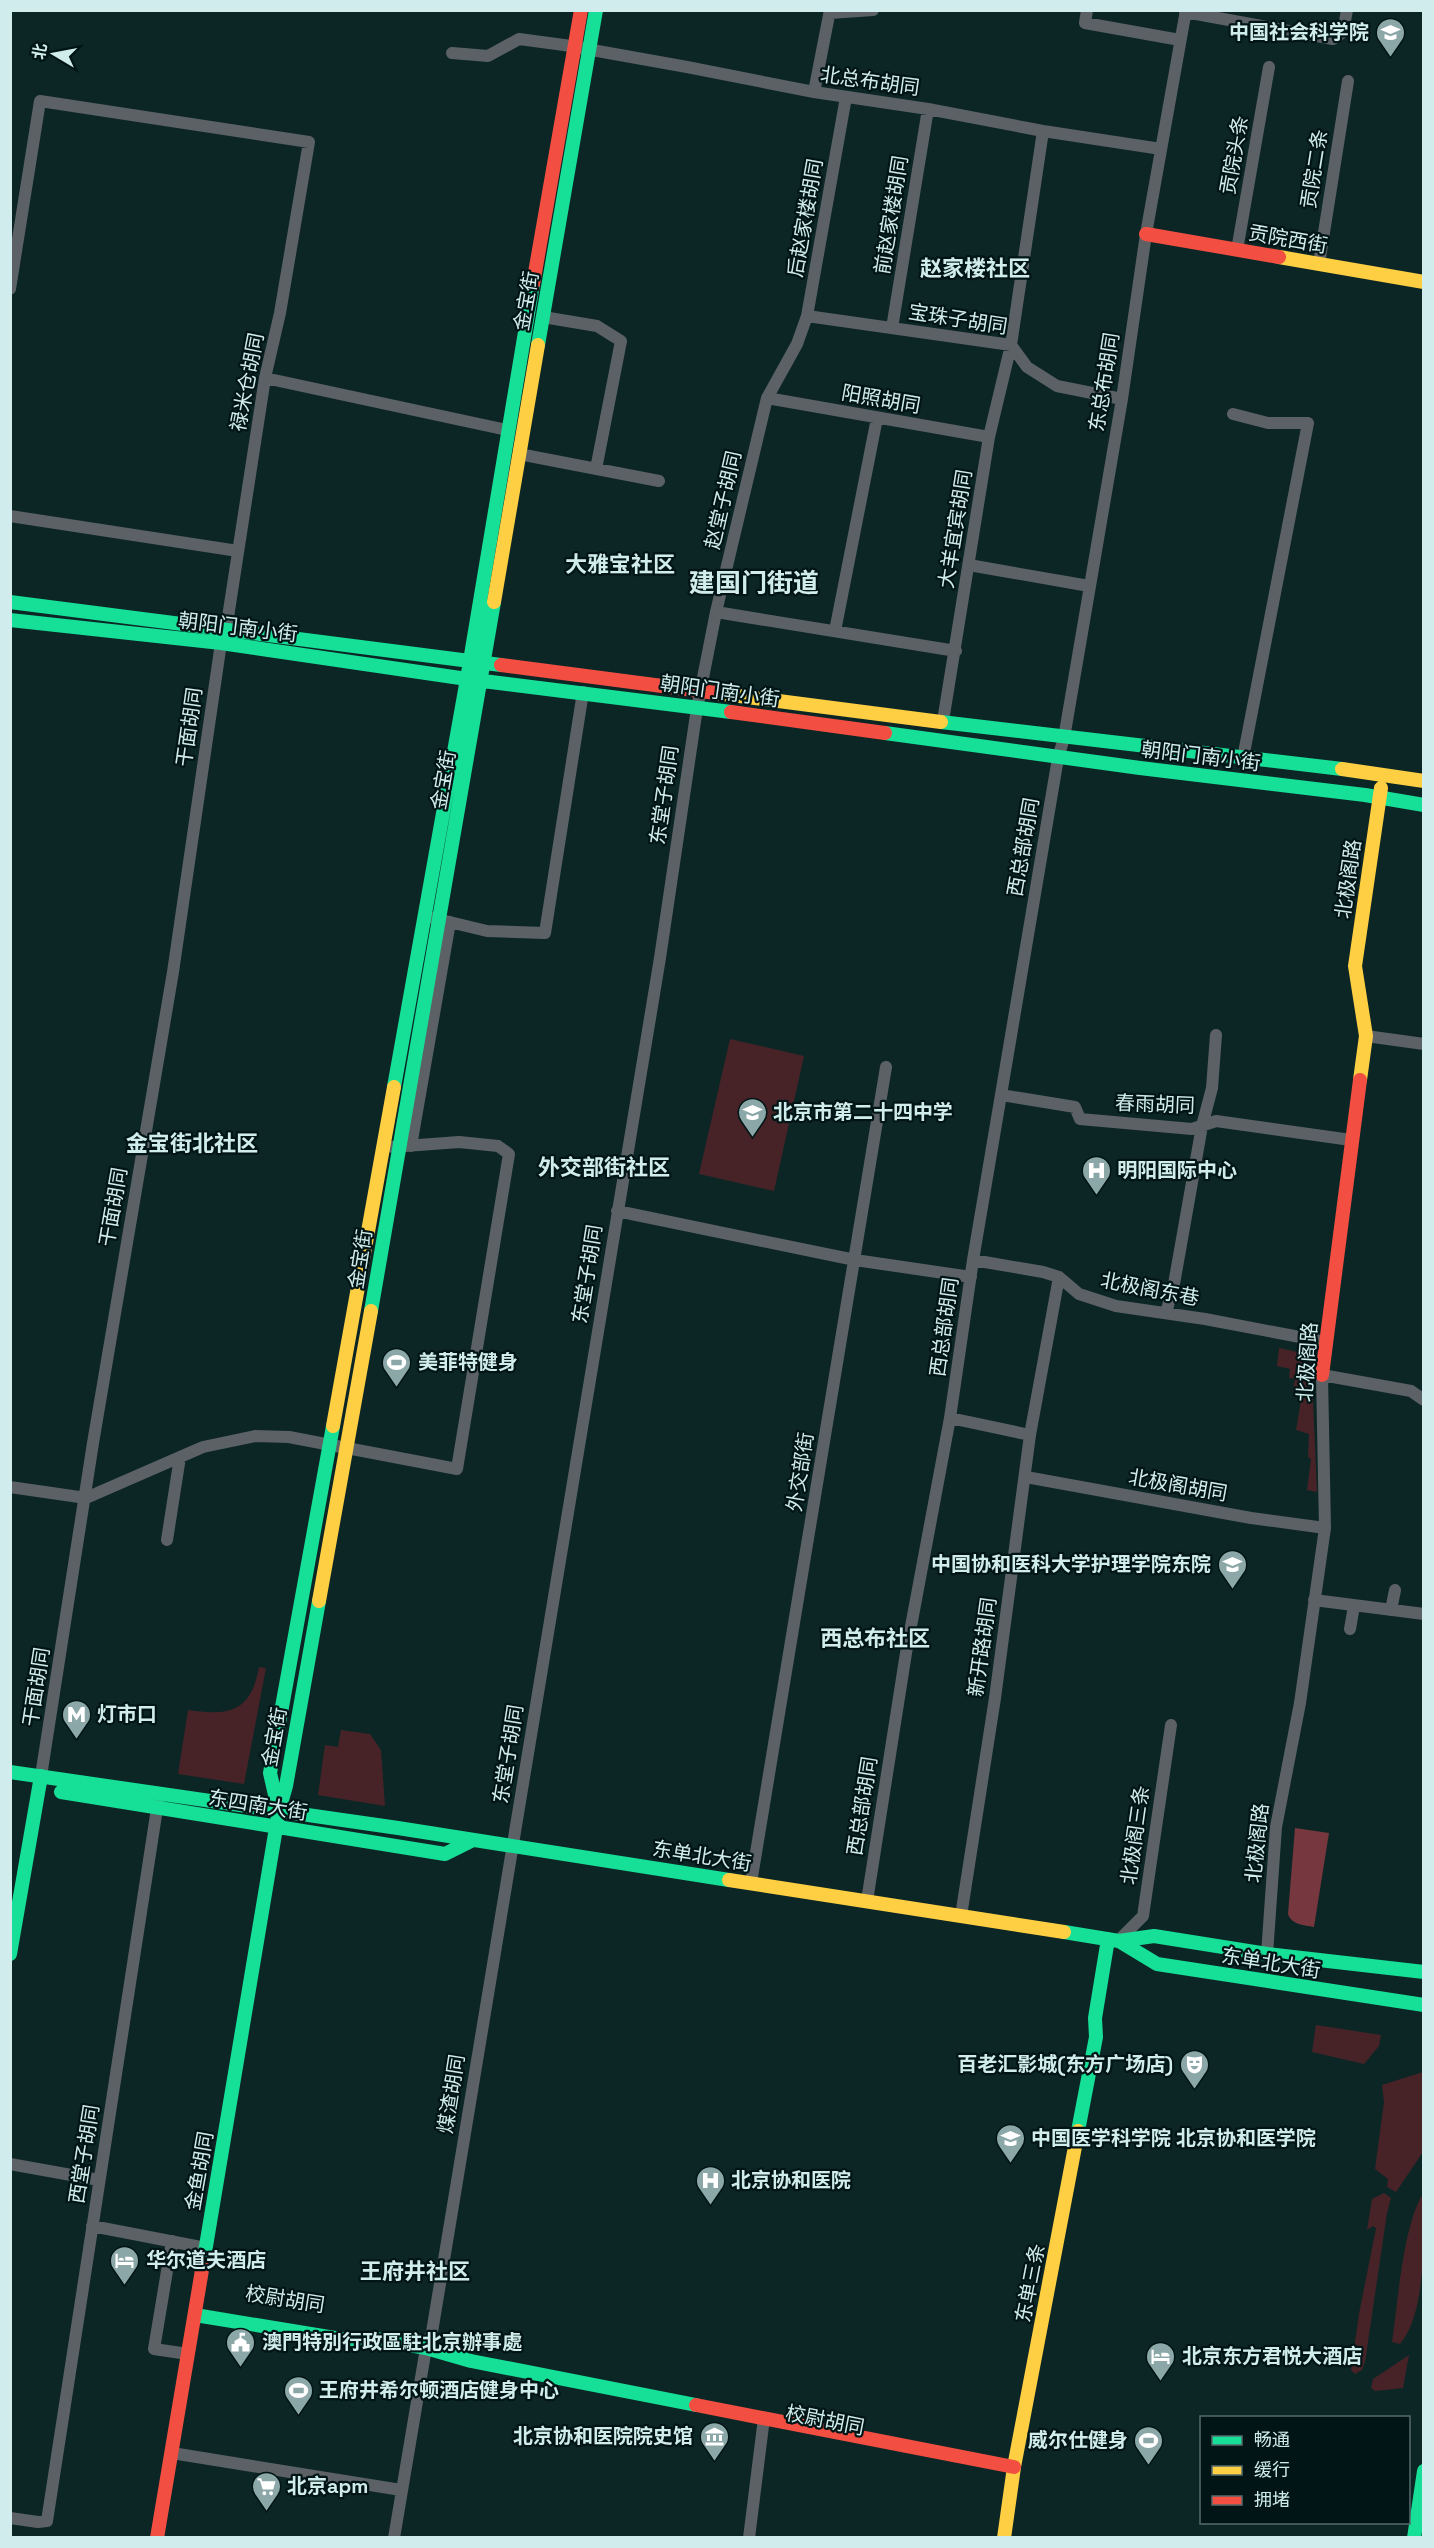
<svg xmlns="http://www.w3.org/2000/svg" width="1434" height="2548" font-family="'Space Grotesk','Noto Sans SC',sans-serif">
<style>
.green{fill:#472327}
.forest{fill:#76373e}
.lines{fill:none;stroke-linecap:round;stroke-linejoin:round}
.street{stroke:#5c6165;stroke-width:12}
.fast{stroke:#16e098;stroke-width:14}
.slow{stroke:#ffcf43;stroke-width:14}
.jam{stroke:#f24e42;stroke-width:14}
.labels{text-anchor:middle;dominant-baseline:central;stroke-width:4.5;stroke-linejoin:round;paint-order:stroke}
.poi-label{font-size:20px;font-weight:bold;fill:#d0ecec;stroke:#011516;text-anchor:start}
.street-label{font-size:20px;fill:#d0ecec;stroke:#011516}
.quarter-label{font-size:22px;font-weight:bold;fill:#d0ecec;stroke:#011516}
.district-label{font-size:26px;font-weight:bold;fill:#d0ecec;stroke:#011516}
</style>
<rect width="100%" height="100%" fill="#0c2626"/>
<!-- green -->
<path class="green" d="M730 1039 804 1056 774 1191 699 1174Z
M1279 1348 1311 1355 1317 1492 1307 1490 1311 1459 1308 1457 1309 1434 1296 1430 1302 1394 1293 1391 1295 1379 1289 1378 1290 1369 1277 1366Z
M259 1667 266 1668 244 1784 178 1774 188 1710C229 1716 251 1712 259 1667Z
M341 1730 370 1734 381 1750 385 1806 318 1795 325 1745 338 1747Z
M1316 2025 1381 2035 1379 2046 1364 2064 1312 2052Z
M1423 2072V2152L1396 2192 1387 2187 1388 2179 1375 2169 1384 2102 1382 2085Z
M1384 2193 1391 2198 1387 2213 1365 2362 1362 2370 1355 2374 1351 2370 1359 2314 1376 2228 1373 2226 1367 2230 1372 2199Z
M1423 2194C1424 2233 1427 2313 1400 2344L1392 2342C1398 2303 1403 2225 1423 2194Z
M1409 2355 1403 2388 1375 2391 1371 2388 1373 2379Z"/>
<!-- forest -->
<path class="forest" d="M1295 1828 1329 1833 1314 1927C1304 1925 1292 1925 1288 1914Z"/>
<g class="lines">
<!-- street -->
<path class="street" d="M1087 10 1085 23 1180 40
M1185 12 1333 39 1343 32 1347 10
M830 13 873 10
M452 53 488 56 519 39 564 45 687 67 814 92 928 109 1043 131 1161 149
M814 92 830 10
M1237 250 1269 67
M1319 264 1348 81
M10 289 40 101 309 142 280 313 265 378 226 630
M807 316 1011 345 1027 367 1057 386 1122 399
M543 317 597 326 621 341 596 469
M892 328 928 109
M265 378 507 430
M767 398 989 437
M1233 414 1268 423H1308L1243 758
M519 454 659 481
M10 516 238 551
M969 565 1089 586
M716 612 956 651
M835 631 877 418
M943 721 989 437 1011 345 1043 131
M433 918 487 931 545 933 583 692
M1366 1036 1424 1044
M1001 1095 1075 1107 1080 1119 1192 1129 1216 1121 1351 1140
M411 1146 450 922
M617 1211 855 1260 971 1277
M973 1260 1043 1272 1059 1277 1079 1294 1116 1306 1205 1319 1326 1342
M1166 1313 1174 1284 1202 1126 1212 1088 1216 1035
M950 1418 1030 1435
M1026 1477 1251 1518 1325 1528
M10 1487 86 1498 203 1447 255 1436 289 1437 457 1469 509 1154 498 1146 459 1142 392 1147
M167 1540 180 1457
M1314 1600 1424 1614
M1391 1610 1395 1590
M1350 1629 1354 1606
M41 1776 93 1443 173 972 221 643
M751 1883 886 1067
M867 1901 906 1653 950 1418 973 1260 1058 758 1064 738 1122 399 1146 234 1186 10
M961 1916 995 1698 1030 1435 1059 1277
M1119 1940 1143 1916 1171 1725
M1267 1954 1276 1827 1300 1703 1325 1528 1322 1375 1411 1391 1424 1400
M10 2164 99 2180
M92 2226 206 2248
M172 2241 154 2349 188 2354
M172 2453 401 2490
M10 2518 38 2522 47 2521 158 1802
M394 2538 426 2348 432 2332 660 958 697 708 716 612 767 398 797 344 807 316 846 97
M749 2538 764 2418"/>
<!-- fast -->
<path class="fast" d="M538 345 596 10
M10 602 501 665
M10 620 221 643 467 679 731 712
M941 722 1342 769
M885 733 1140 768 1365 795 1424 805
M394 1087 467 679 533 284
M371 1311 494 602
M10 1772 398 1828 729 1880
M61 1792 445 1854 473 1840
M278 1808 270 1773 333 1426
M1064 1932 1119 1941 1154 1936 1267 1954 1424 1972
M1119 1941 1157 1964 1424 2005
M10 1954 41 1776
M1078 2131 1096 2037 1095 2018 1108 1939
M203 2264 279 1810 286 1786 319 1601
M195 2315 341 2339H376L426 2348 471 2361 696 2405
M1414 2538 1424 2471"/>
<!-- slow -->
<path class="slow" d="M1279 257 1424 282
M494 602 538 345
M716 693 941 722
M1342 769 1424 781
M1360 1080 1366 1036 1355 966 1381 788
M333 1426 394 1087
M319 1601 371 1311
M729 1880 1064 1932
M1004 2538 1014 2467 1078 2131"/>
<!-- jam -->
<path class="jam" d="M1146 234 1279 257
M533 284 581 10
M501 665 716 693
M731 712 885 733
M1322 1375 1360 1080
M696 2405 1014 2467
M157 2538 203 2264"/>
</g>
<!-- icons -->
<defs>
<symbol id="university-pin" viewBox="-11 -11 22 30"><path d="M0 17L-7.5 6A9.5 9.5 0 1 1 7.5 6Z" fill="#8ba7a7" stroke="#011516"/><path d="M0-5L7-2L0 1L-7-2ZM-4 1L0 2.5L4 1V4Q0 6-4 4Z" fill="#fff"/></symbol>
<symbol id="school-pin" viewBox="-11 -11 22 30"><path d="M0 17L-7.5 6A9.5 9.5 0 1 1 7.5 6Z" fill="#8ba7a7" stroke="#011516"/><path d="M0-5L7-2L0 1L-7-2ZM-4 1L0 2.5L4 1V4Q0 6-4 4Z" fill="#fff"/></symbol>
<symbol id="hospital-pin" viewBox="-11 -11 22 30"><path d="M0 17L-7.5 6A9.5 9.5 0 1 1 7.5 6Z" fill="#8ba7a7" stroke="#011516"/><path d="M-5-5h3v3.5h4V-5h3V5h-3V1.5h-4V5h-3Z" fill="#fff"/></symbol>
<symbol id="stadium-pin" viewBox="-11 -11 22 30"><path d="M0 17L-7.5 6A9.5 9.5 0 1 1 7.5 6Z" fill="#8ba7a7" stroke="#011516"/><path d="M0-5a6.5 5 0 1 0 0 10a6.5 5 0 1 0 0-10ZM-3.5-1.8h7v3.6h-7Z" fill="#fff"/></symbol>
<symbol id="metro-pin" viewBox="-11 -11 22 30"><path d="M0 17L-7.5 6A9.5 9.5 0 1 1 7.5 6Z" fill="#8ba7a7" stroke="#011516"/><path d="M-5.5 5V-5H-3L0 0L3-5H5.5V5H3V-.5L0 4L-3-.5V5Z" fill="#fff"/></symbol>
<symbol id="theatre-pin" viewBox="-11 -11 22 30"><path d="M0 17L-7.5 6A9.5 9.5 0 1 1 7.5 6Z" fill="#8ba7a7" stroke="#011516"/><path d="M-5-5.5Q0-4 5-5.5V0Q5 5 0 6Q-5 5-5 0ZM-3.3-2.5H-1v1.5H-3.3ZM1-2.5H3.3v1.5H1ZM-2.8 1Q0 5.5 2.8 1Z" fill="#fff"/></symbol>
<symbol id="hotel-pin" viewBox="-11 -11 22 30"><path d="M0 17L-7.5 6A9.5 9.5 0 1 1 7.5 6Z" fill="#8ba7a7" stroke="#011516"/><path d="M-6-4.5h1.5V1H6V5H4.5V3h-9V5H-6ZM-4 0a1.8 1.8 0 1 1 3.6 0ZM.5 0V-2.5h3Q6-2.5 6 0Z" fill="#fff"/></symbol>
<symbol id="civic-pin" viewBox="-11 -11 22 30"><path d="M0 17L-7.5 6A9.5 9.5 0 1 1 7.5 6Z" fill="#8ba7a7" stroke="#011516"/><path d="M-.6-6.5H3V-4.5H.6V-3L4-1V1h2V6H-6V1h2V-1L-.6-3ZM-1.2 2.5V6h2.4V2.5Z" fill="#fff"/></symbol>
<symbol id="museum-pin" viewBox="-11 -11 22 30"><path d="M0 17L-7.5 6A9.5 9.5 0 1 1 7.5 6Z" fill="#8ba7a7" stroke="#011516"/><path d="M0-6L6-3V-2H-6V-3ZM-5-1h2V3h-2ZM-1-1h2V3h-2ZM3-1h2V3H3ZM-6 4H6V6H-6Z" fill="#fff"/></symbol>
<symbol id="supermarket-pin" viewBox="-11 -11 22 30"><path d="M0 17L-7.5 6A9.5 9.5 0 1 1 7.5 6Z" fill="#8ba7a7" stroke="#011516"/><path d="M-6-5.5h2.5l.6 2H6L4.5 2H-2.5L-4.4-4H-6ZM-1.5 3.2a1.3 1.3 0 1 0 .1 0ZM3 3.2a1.3 1.3 0 1 0 .1 0Z" fill="#fff"/></symbol>
</defs>
<g fill-rule="evenodd">
<use href="#university-pin" x="1374" y="16" width="33" height="45"/>
<use href="#school-pin" x="736" y="1096" width="33" height="45"/>
<use href="#hospital-pin" x="1080" y="1154" width="33" height="45"/>
<use href="#stadium-pin" x="380" y="1346" width="33" height="45"/>
<use href="#university-pin" x="1216" y="1548" width="33" height="45"/>
<use href="#metro-pin" x="60" y="1698" width="33" height="45"/>
<use href="#theatre-pin" x="1178" y="2048" width="33" height="45"/>
<use href="#university-pin" x="994" y="2122" width="33" height="45"/>
<use href="#hospital-pin" x="694" y="2164" width="33" height="45"/>
<use href="#hotel-pin" x="108" y="2244" width="33" height="45"/>
<use href="#civic-pin" x="224" y="2326" width="33" height="45"/>
<use href="#hotel-pin" x="1144" y="2340" width="33" height="45"/>
<use href="#stadium-pin" x="282" y="2374" width="33" height="45"/>
<use href="#museum-pin" x="698" y="2420" width="33" height="45"/>
<use href="#stadium-pin" x="1132" y="2424" width="33" height="45"/>
<use href="#supermarket-pin" x="250" y="2470" width="33" height="45"/>
</g>
<g class="labels">
<!-- poi labels -->
<g class="poi-label">
<text x="1369" y="32" text-anchor="end">中国社会科学院</text>
<text x="773" y="1112">北京市第二十四中学</text>
<text x="1117" y="1170">明阳国际中心</text>
<text x="418" y="1362">美菲特健身</text>
<text x="1211" y="1564" text-anchor="end">中国协和医科大学护理学院东院</text>
<text x="97" y="1714">灯市口</text>
<text x="1173" y="2064" text-anchor="end">百老汇影城(东方广场店)</text>
<text x="1031" y="2138">中国医学科学院 北京协和医学院</text>
<text x="731" y="2180">北京协和医院</text>
<text x="146" y="2260">华尔道夫酒店</text>
<text x="262" y="2342">澳門特別行政區駐北京辦事處</text>
<text x="1182" y="2356">北京东方君悦大酒店</text>
<text x="319" y="2390">王府井希尔顿酒店健身中心</text>
<text x="693" y="2436" text-anchor="end">北京协和医院院史馆</text>
<text x="1128" y="2440" text-anchor="end">威尔仕健身</text>
<text x="287" y="2486">北京apm</text>
</g>
<!-- street labels -->
<g class="street-label">
<text transform="translate(870 81) rotate(8)">北总布胡同</text>
<text transform="translate(1234 155) rotate(-80)">贡院头条</text>
<text transform="translate(1314 169) rotate(-81)">贡院二条</text>
<text transform="translate(891 215) rotate(-81)">前赵家楼胡同</text>
<text transform="translate(805 218) rotate(-80)">后赵家楼胡同</text>
<text transform="translate(1288 239) rotate(10)">贡院西街</text>
<text transform="translate(526 301) rotate(-80)">金宝街</text>
<text transform="translate(958 319) rotate(9)">宝珠子胡同</text>
<text transform="translate(247 382) rotate(-79)">禄米仓胡同</text>
<text transform="translate(1104 382) rotate(-81)">东总布胡同</text>
<text transform="translate(881 399) rotate(10)">阳照胡同</text>
<text transform="translate(723 500) rotate(-77)">赵堂子胡同</text>
<text transform="translate(955 529) rotate(-81)">大羊宜宾胡同</text>
<text transform="translate(238 627) rotate(7)">朝阳门南小街</text>
<text transform="translate(720 691) rotate(8)">朝阳门南小街</text>
<text transform="translate(189 727) rotate(-82)">干面胡同</text>
<text transform="translate(1201 756) rotate(7)">朝阳门南小街</text>
<text transform="translate(443 780) rotate(-80)">金宝街</text>
<text transform="translate(664 795) rotate(-82)">东堂子胡同</text>
<text transform="translate(1023 847) rotate(-80)">西总部胡同</text>
<text transform="translate(1348 879) rotate(-82)">北极阁路</text>
<text transform="translate(1155 1104) rotate(2)">春雨胡同</text>
<text transform="translate(113 1207) rotate(-80)">干面胡同</text>
<text transform="translate(360 1259) rotate(-81)">金宝街</text>
<text transform="translate(587 1274) rotate(-81)">东堂子胡同</text>
<text transform="translate(1150 1289) rotate(11)">北极阁东巷</text>
<text transform="translate(944 1327) rotate(-82)">西总部胡同</text>
<text transform="translate(1307 1362) rotate(-86)">北极阁路</text>
<text transform="translate(800 1472) rotate(-81)">外交部街</text>
<text transform="translate(1178 1485) rotate(10)">北极阁胡同</text>
<text transform="translate(982 1647) rotate(-82)">新开路胡同</text>
<text transform="translate(36 1687) rotate(-81)">干面胡同</text>
<text transform="translate(274 1737) rotate(-80)">金宝街</text>
<text transform="translate(508 1754) rotate(-81)">东堂子胡同</text>
<text transform="translate(258 1805) rotate(9)">东四南大街</text>
<text transform="translate(862 1806) rotate(-81)">西总部胡同</text>
<text transform="translate(1135 1835) rotate(-82)">北极阁三条</text>
<text transform="translate(1257 1843) rotate(-84)">北极阁路</text>
<text transform="translate(702 1856) rotate(9)">东单北大街</text>
<text transform="translate(1271 1963) rotate(9)">东单北大街</text>
<text transform="translate(451 2094) rotate(-81)">煤渣胡同</text>
<text transform="translate(84 2154) rotate(-81)">西堂子胡同</text>
<text transform="translate(199 2171) rotate(-80)">金鱼胡同</text>
<text transform="translate(1030 2283) rotate(-79)">东单三条</text>
<text transform="translate(285 2299) rotate(9)">校尉胡同</text>
<text transform="translate(825 2420) rotate(11)">校尉胡同</text>
</g>
<!-- quarter labels -->
<g class="quarter-label">
<text x="975" y="268">赵家楼社区</text>
<text x="620" y="564">大雅宝社区</text>
<text x="192" y="1143">金宝街北社区</text>
<text x="604" y="1167">外交部街社区</text>
<text x="875" y="1638">西总布社区</text>
<text x="415" y="2271">王府井社区</text>
</g>
<!-- district labels -->
<g class="district-label">
<text x="754" y="583">建国门街道</text>
</g>
</g>
<!-- border -->
<rect width="1434" height="2548" fill="none" stroke="#d0ecec" stroke-width="24"/>
<!-- legend -->
<rect x="1200" y="2416" width="210" height="108" fill="#011516" stroke="#546b6c" stroke-width="1.5"/>
<rect x="1212" y="2436" width="30" height="9" fill="#16e098" stroke="#546b6c" stroke-width="1.5"/>
<text x="1254" y="2446" font-size="18" fill="#d0ecec">畅通</text>
<rect x="1212" y="2466" width="30" height="9" fill="#ffcf43" stroke="#546b6c" stroke-width="1.5"/>
<text x="1254" y="2476" font-size="18" fill="#d0ecec">缓行</text>
<rect x="1212" y="2496" width="30" height="9" fill="#f24e42" stroke="#546b6c" stroke-width="1.5"/>
<text x="1254" y="2506" font-size="18" fill="#d0ecec">拥堵</text>
<!-- north arrow -->
<g transform="translate(54 54) rotate(280)" stroke="#011516" stroke-width="4.5" paint-order="stroke">
<path d="M0-4.5L10 22L0 15L-10 22Z" fill="#d0ecec"/>
<text y="-9" font-size="16" font-weight="bold" text-anchor="middle" fill="#d0ecec">北</text>
</g>
</svg>
